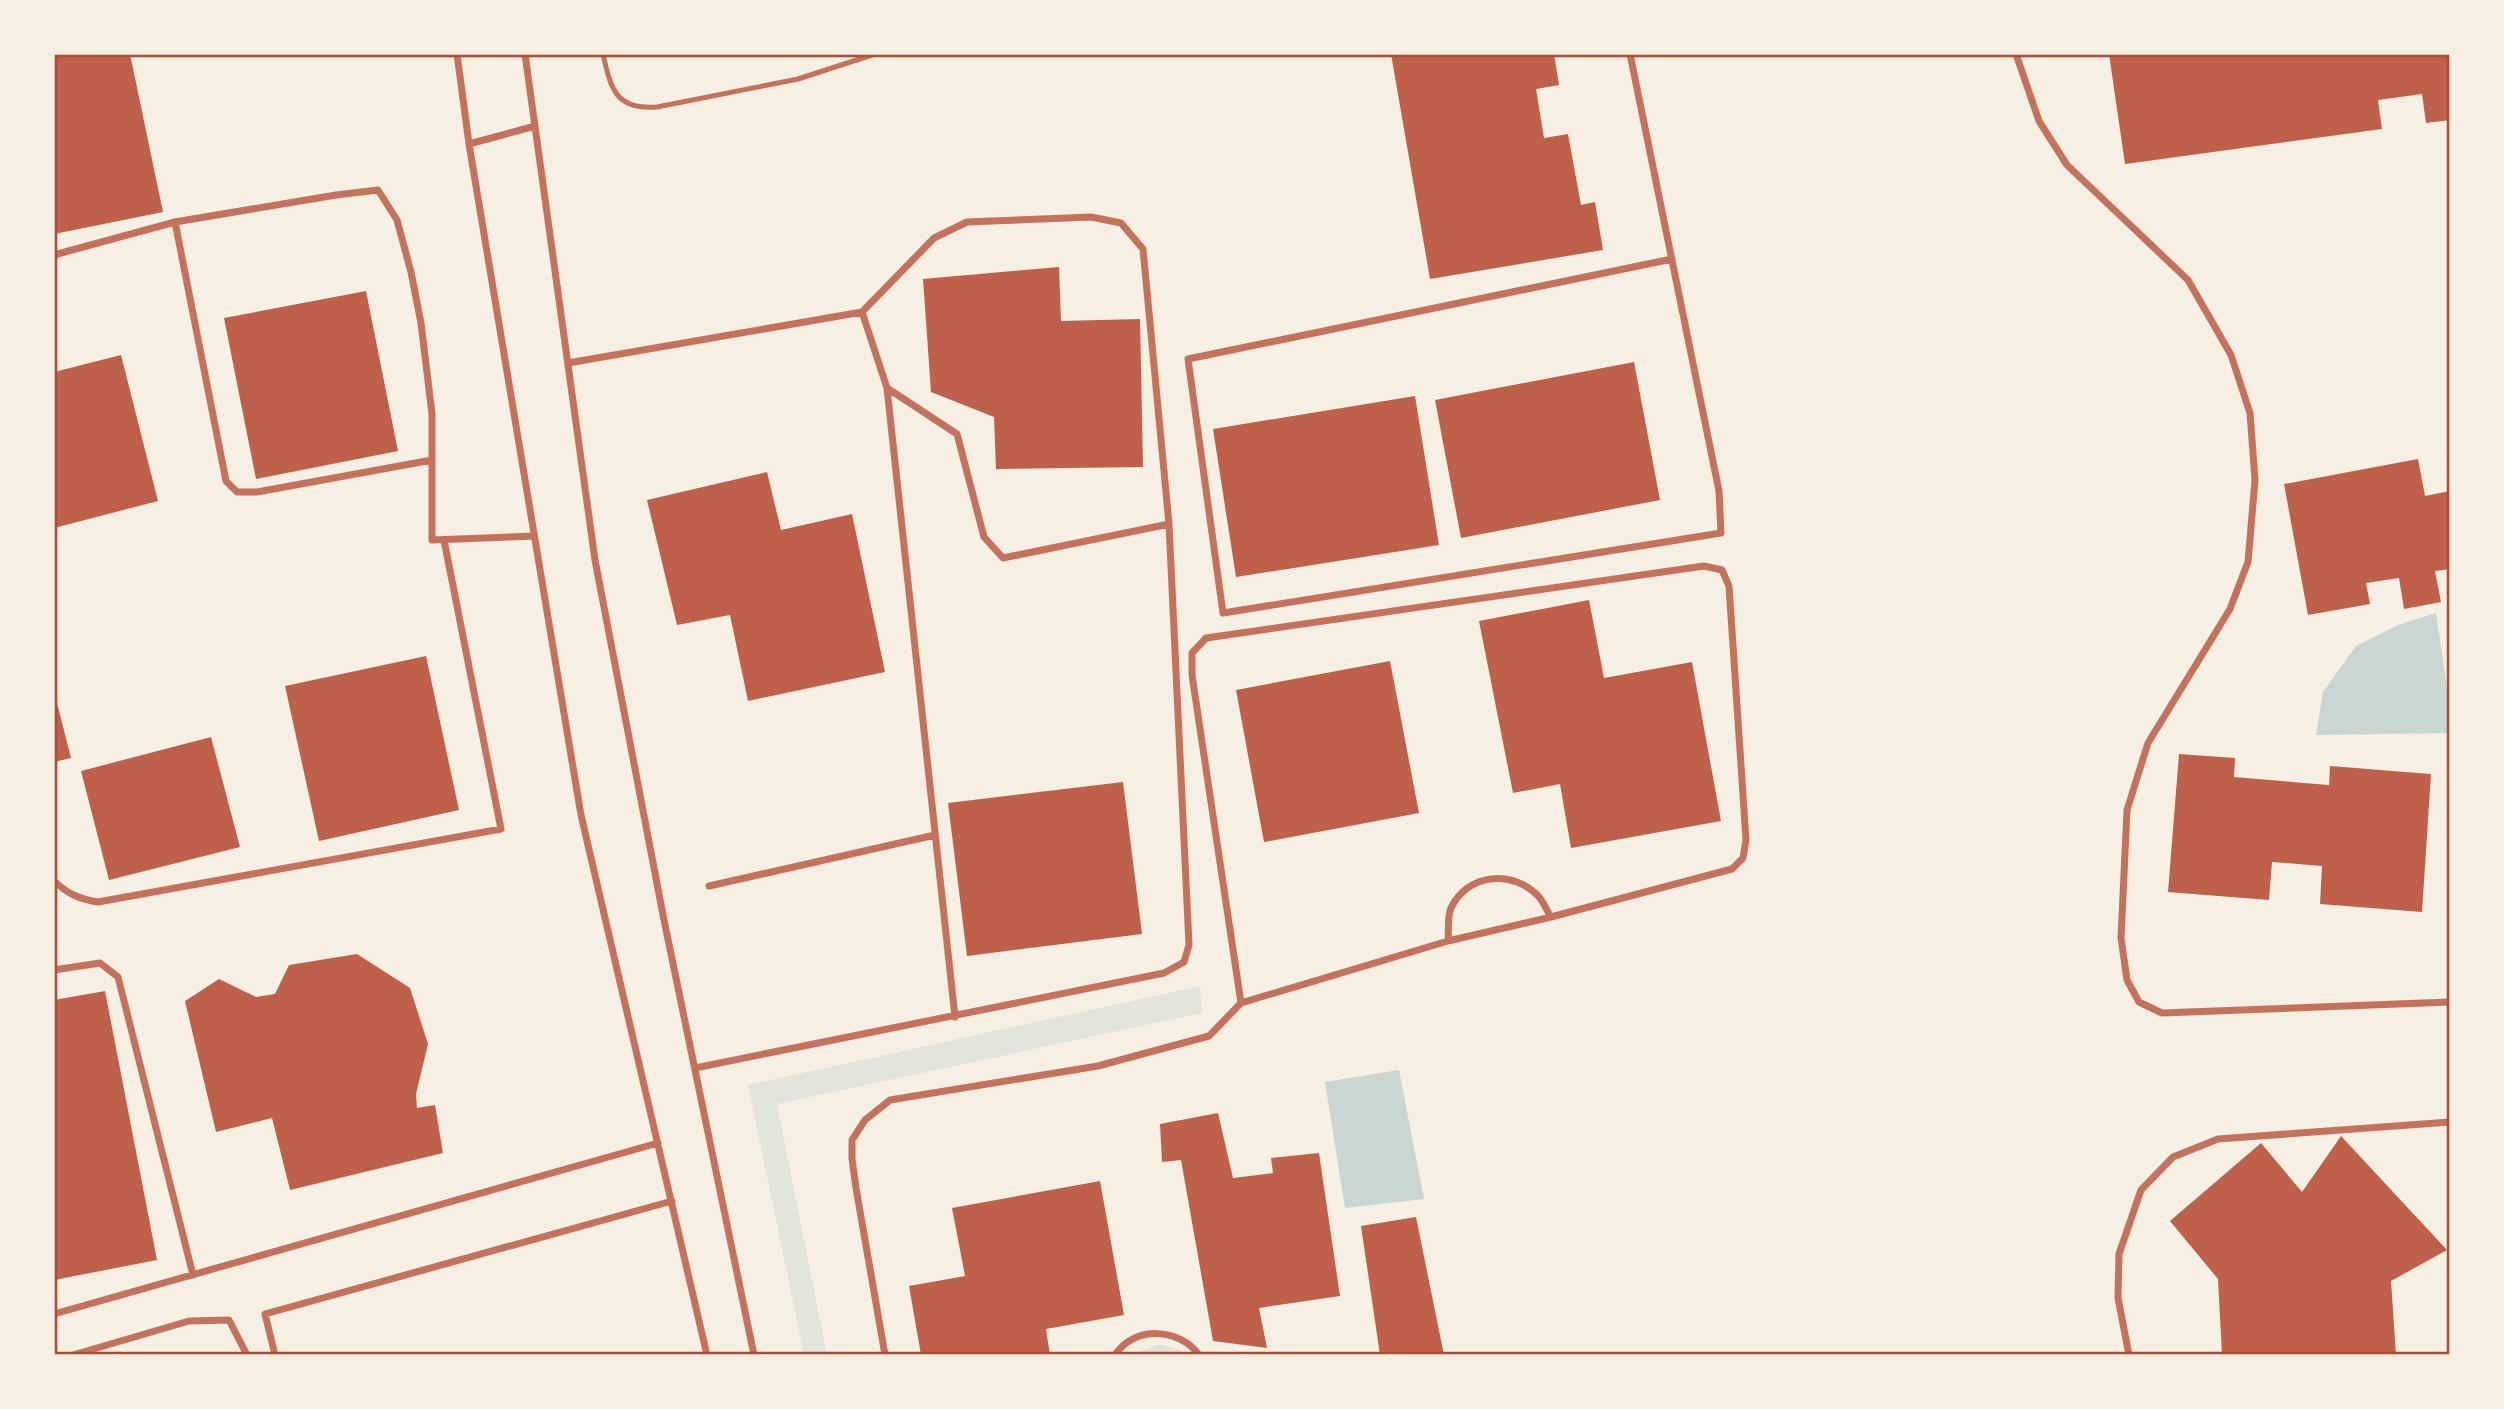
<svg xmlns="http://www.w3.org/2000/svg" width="2504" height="1409" font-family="Literata,serif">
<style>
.green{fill:#e2e4dc}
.water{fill:#c9d6d2}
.building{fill:#bf614a}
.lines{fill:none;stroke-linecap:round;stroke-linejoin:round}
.service{stroke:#c5725c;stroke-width:5}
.minor{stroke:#c5725c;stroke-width:7}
.neatline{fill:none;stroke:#b5482f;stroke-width:2.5}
</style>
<rect width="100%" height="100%" fill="#f6efe4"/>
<!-- green -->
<path class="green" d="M1200 986 1202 1013 777 1104 827 1355H804L748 1085Z
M1160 1344 1181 1350 1186 1355H1129Z"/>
<!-- water -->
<path class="water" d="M2436 613 2450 708V733L2316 735 2323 692 2356 646 2398 625Z
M1399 1070 1424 1199 1345 1208 1325 1082Z"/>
<!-- building -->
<path class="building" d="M54 54H130L163 212 54 234Z
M1391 54H1554L1559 85 1536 89 1544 138 1568 134 1581 205 1595 202 1603 250 1430 279Z
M2109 54H2450V120L2426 123 2422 94 2378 100 2382 129 2125 164Z
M1059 267 1061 321 1140 319 1143 467 996 469 994 417 931 392 923 279Z
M366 291 398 451 256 479 224 318Z
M121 355 158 501 54 528V372Z
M1634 362 1660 500 1461 538 1435 400Z
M1415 396 1439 545 1236 577 1213 429Z
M2418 459 2425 496 2450 491V569L2435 571 2441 602 2404 609 2399 578 2366 583 2370 604 2308 615 2284 484Z
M767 472 781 530 852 514 885 672 748 701 730 615 677 625 647 500Z
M1589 600 1604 678 1692 662 1721 821 1571 848 1560 784 1513 793 1479 621Z
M426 656 459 810 319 841 285 686Z
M1390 661 1419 813 1264 842 1236 690Z
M55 695 71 758 54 762V696Z
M211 737 240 847 109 880 81 771Z
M2179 754 2235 758 2234 777 2329 785 2330 766 2431 774 2422 912 2320 904 2322 866 2272 862 2269 900 2168 892Z
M1123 782 1142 934 967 956 948 803Z
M357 954 410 988 428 1044 416 1094 417 1108 435 1105 443 1153 290 1190 272 1118 216 1132 185 1001 219 979 256 997 275 994 289 965Z
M105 991 157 1260 54 1280V1000Z
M1218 1113 1233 1178 1273 1173 1271 1158 1319 1153 1340 1296 1259 1308 1267 1348 1213 1341 1181 1160 1162 1162 1160 1124Z
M2341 1136 2447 1250 2391 1281 2396 1355H2222L2218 1279 2170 1221 2261 1143 2302 1192Z
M1100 1181 1124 1315 1046 1329 1050 1355H921L909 1286 965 1276 952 1208Z
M1416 1217 1444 1355H1380L1361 1226Z"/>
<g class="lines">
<!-- service -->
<path class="service" d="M603 54C611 90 616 110 657 107L798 79 875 54"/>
<!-- minor -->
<path class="minor" d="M457 54 469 144 581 815 707 1355
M525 54 595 560 664 920 754 1355
M1630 54 1719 491 1721 533 1223 613 1188 359 1672 259
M2016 54 2039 121 2067 165 2188 280 2231 355 2250 413 2255 480 2248 562 2230 609 2148 743 2127 810 2121 938 2127 980 2139 1002 2162 1013 2450 1002
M469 144 535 126
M175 222 226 481 237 492H257L432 460
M54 255 175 222 336 195 378 190 397 220 411 272 421 323 432 414V540L534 536
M862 312 934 238 967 222 1091 217 1121 223 1143 249 1169 524
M568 363 862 312 887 388 957 434 984 537 1003 558 1169 524 1189 945 1184 962 1164 973 695 1068
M887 388 955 1017
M54 881C68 894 79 899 98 902L501 829 444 540
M709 886 935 835
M1448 941C1449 931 1447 917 1451 908 1467 873 1514 869 1539 897 1544 903 1547 911 1551 917
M54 970 100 963 118 977 193 1275
M54 1314 658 1143
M73 1355 189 1321 229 1320 247 1355
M275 1355 265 1314 672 1201
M885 1355 856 1188 852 1159V1140L865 1120 890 1100 1098 1066 1209 1036 1241 1003 1448 941 1551 917 1732 869 1743 858 1746 840 1729 586 1722 570 1704 566 1206 638 1192 653V675L1241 1003
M1115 1355C1134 1325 1180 1328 1199 1355
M2129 1355 2118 1298 2119 1254 2141 1190 2173 1157 2218 1139 2450 1122"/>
</g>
<!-- border -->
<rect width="2504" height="1409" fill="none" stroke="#f6efe4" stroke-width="112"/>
<rect x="56" y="56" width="2392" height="1297" class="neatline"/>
</svg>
